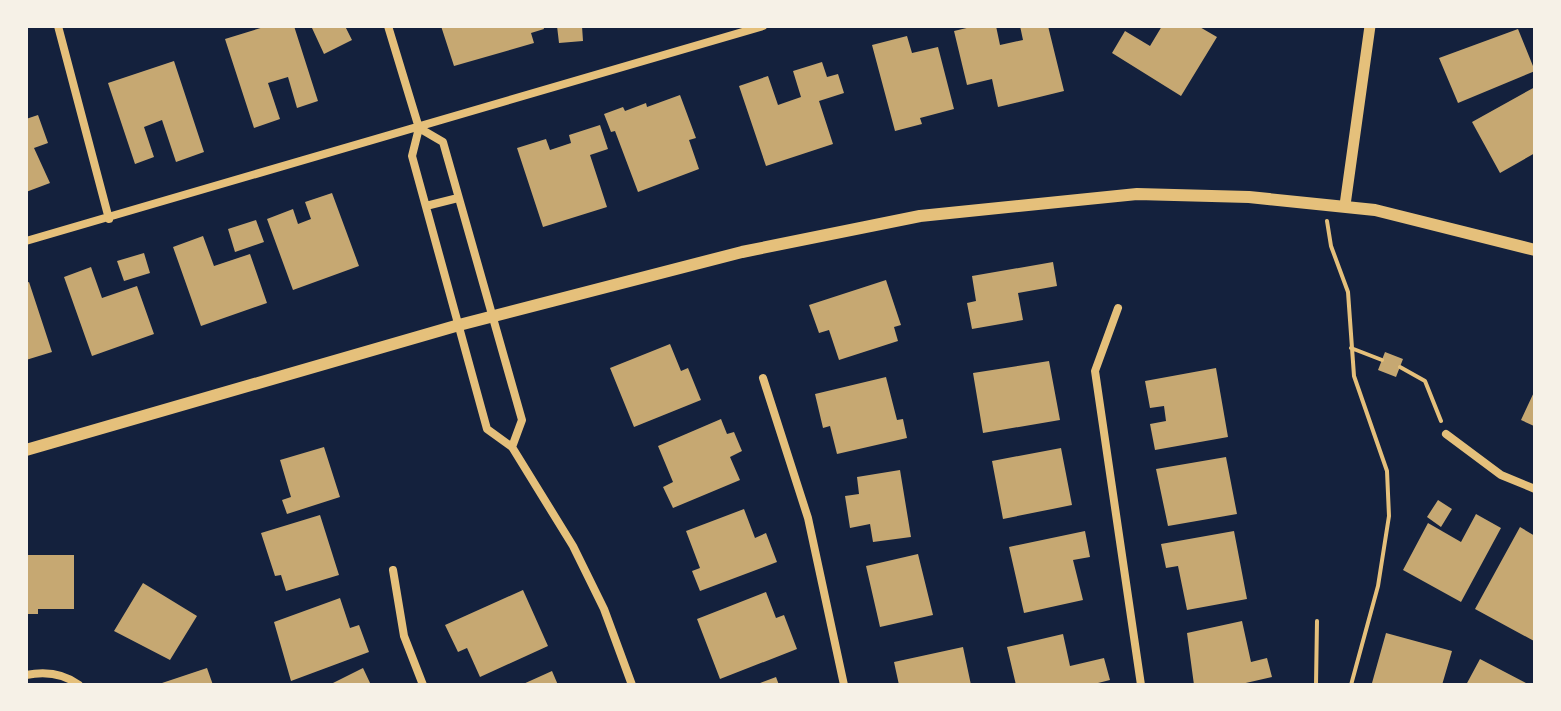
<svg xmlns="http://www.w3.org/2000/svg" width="1561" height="711" font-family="'DejaVu Sans',sans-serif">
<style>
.building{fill:#c6a872}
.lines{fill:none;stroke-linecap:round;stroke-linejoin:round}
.path{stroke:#e5c07b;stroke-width:4}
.minor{stroke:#e5c07b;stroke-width:8}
.tertiary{stroke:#e5c07b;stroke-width:11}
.secondary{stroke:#e5c07b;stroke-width:12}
</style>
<rect width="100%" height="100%" fill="#14213d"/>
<!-- building -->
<path class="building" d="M267 26H294L318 101 297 108 288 77 268 83 280 119 254 128 225 39Z
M317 26H345L352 40 324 54 312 28Z
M441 26H543L544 29 531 33 534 43 454 66Z
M557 26H582L583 41 559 43Z
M975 26H996L1000 45 1023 40 1020 26H1048L1064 91 998 107 992 79 967 85 954 31Z
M1162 26H1198L1217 37 1181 96 1112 53 1125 31 1150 46Z
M1518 29 1535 71 1458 103 1439 58Z
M907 36 912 53 938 47 954 109 920 118 922 124 895 131 872 45Z
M174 61 204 152 176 162 162 120 144 127 154 157 135 164 108 83Z
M822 62 827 77 838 74 844 93 819 101 833 144 766 166 739 86 768 76 778 105 801 97 793 71Z
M1535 87V153L1500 173 1472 122Z
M680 95 696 138 689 140 699 169 638 192 615 131 611 132 604 114 623 107 625 111 646 103 647 107Z
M38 115 48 143 34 148 50 183 26 192V119Z
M600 125 608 149 590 155 607 207 543 227 517 148 546 139 550 150 571 143 569 135Z
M332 193 359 266 293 290 267 219 293 209 298 224 311 219 305 202Z
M256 220 264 242 235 252 228 229Z
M203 236 214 266 250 254 267 303 201 326 173 247Z
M144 253 150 273 124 281 117 261Z
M1053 262 1057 286 1018 293 1023 320 972 329 967 303 976 301 972 276Z
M91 267 102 298 137 286 154 334 92 356 64 277Z
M886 280 901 325 894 327 898 341 839 360 829 330 819 333 809 305Z
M29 282 52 352 26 360V283Z
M670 344 681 371 688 368 701 400 634 427 610 368Z
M1385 352 1403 359 1396 377 1378 370Z
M1049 361 1060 420 983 433 973 373Z
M1216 368 1228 437 1155 450 1150 424 1166 421 1164 406 1150 408 1145 381Z
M886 377 897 420 903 419 907 438 837 454 830 426 823 428 815 394Z
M1535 390V423L1534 426 1521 420Z
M721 419 727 434 734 432 742 451 730 457 740 480 673 508 663 487 673 482 658 446Z
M324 447 340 497 287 514 282 500 291 497 280 460Z
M1061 448 1072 505 1003 519 992 461Z
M1226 457 1237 514 1168 526 1156 469Z
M900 470 911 537 873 542 870 524 850 528 845 496 859 494 857 477Z
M1438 500 1452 509 1441 527 1427 517Z
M744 509 755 538 766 533 777 562 700 591 692 571 700 568 686 531Z
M1476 514 1501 528 1461 602 1403 570 1428 523 1461 542Z
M320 515 339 575 286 591 281 575 275 576 261 533Z
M1520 527 1535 536 1534 641 1475 609Z
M1085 531 1090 557 1073 560 1083 600 1024 613 1009 547Z
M1234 531 1247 599 1187 610 1178 566 1166 568 1161 544Z
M918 554 933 615 880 627 866 566Z
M26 555H74V609H38V614H26Z
M143 583 197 616 170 660 114 631Z
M523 590 548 646 480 677 467 648 458 652 445 625Z
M766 592 776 618 784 615 797 649 720 679 697 619Z
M340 598 350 628 359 625 369 652 291 681 274 622Z
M1242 621 1251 662 1267 658 1272 677 1237 685H1194L1187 633Z
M1386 633 1452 651 1442 685 1372 683Z
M1063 634 1070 666 1104 658 1110 680 1090 685H1016L1007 647Z
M963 647 971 685H899L894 662Z
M1480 659 1530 685H1466Z
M207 668 213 685H159V684Z
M363 668 371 685H329Z
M552 671 558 685H521Z
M776 677 779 685H755Z"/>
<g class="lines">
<!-- path -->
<path class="path" d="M1327 221 1331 246 1348 292 1354 376 1387 471 1389 516 1378 586 1351 685
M1351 348 1382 360
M1400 367 1425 381 1441 421
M1316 685 1317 621"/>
<!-- minor -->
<path class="minor" d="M58 26 109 219
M388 26 419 128 412 156 487 429 512 447 573 546 604 609 632 685
M419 128 443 142 522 420 512 447
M426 206 458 198
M26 241 763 26
M1118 308 1095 371 1141 685
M763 378 808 518 844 685
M1446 434 1501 475 1535 489
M393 570 404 636 423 685
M26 675C46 671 63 673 79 685"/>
<!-- tertiary -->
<path class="tertiary" d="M1345 205 1370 26"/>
<!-- secondary -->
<path class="secondary" d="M26 450 459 325 742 252 920 216 1137 194 1249 197 1375 210 1535 250"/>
</g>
<!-- border -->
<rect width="1561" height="711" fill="none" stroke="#f6f1e7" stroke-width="56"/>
</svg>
